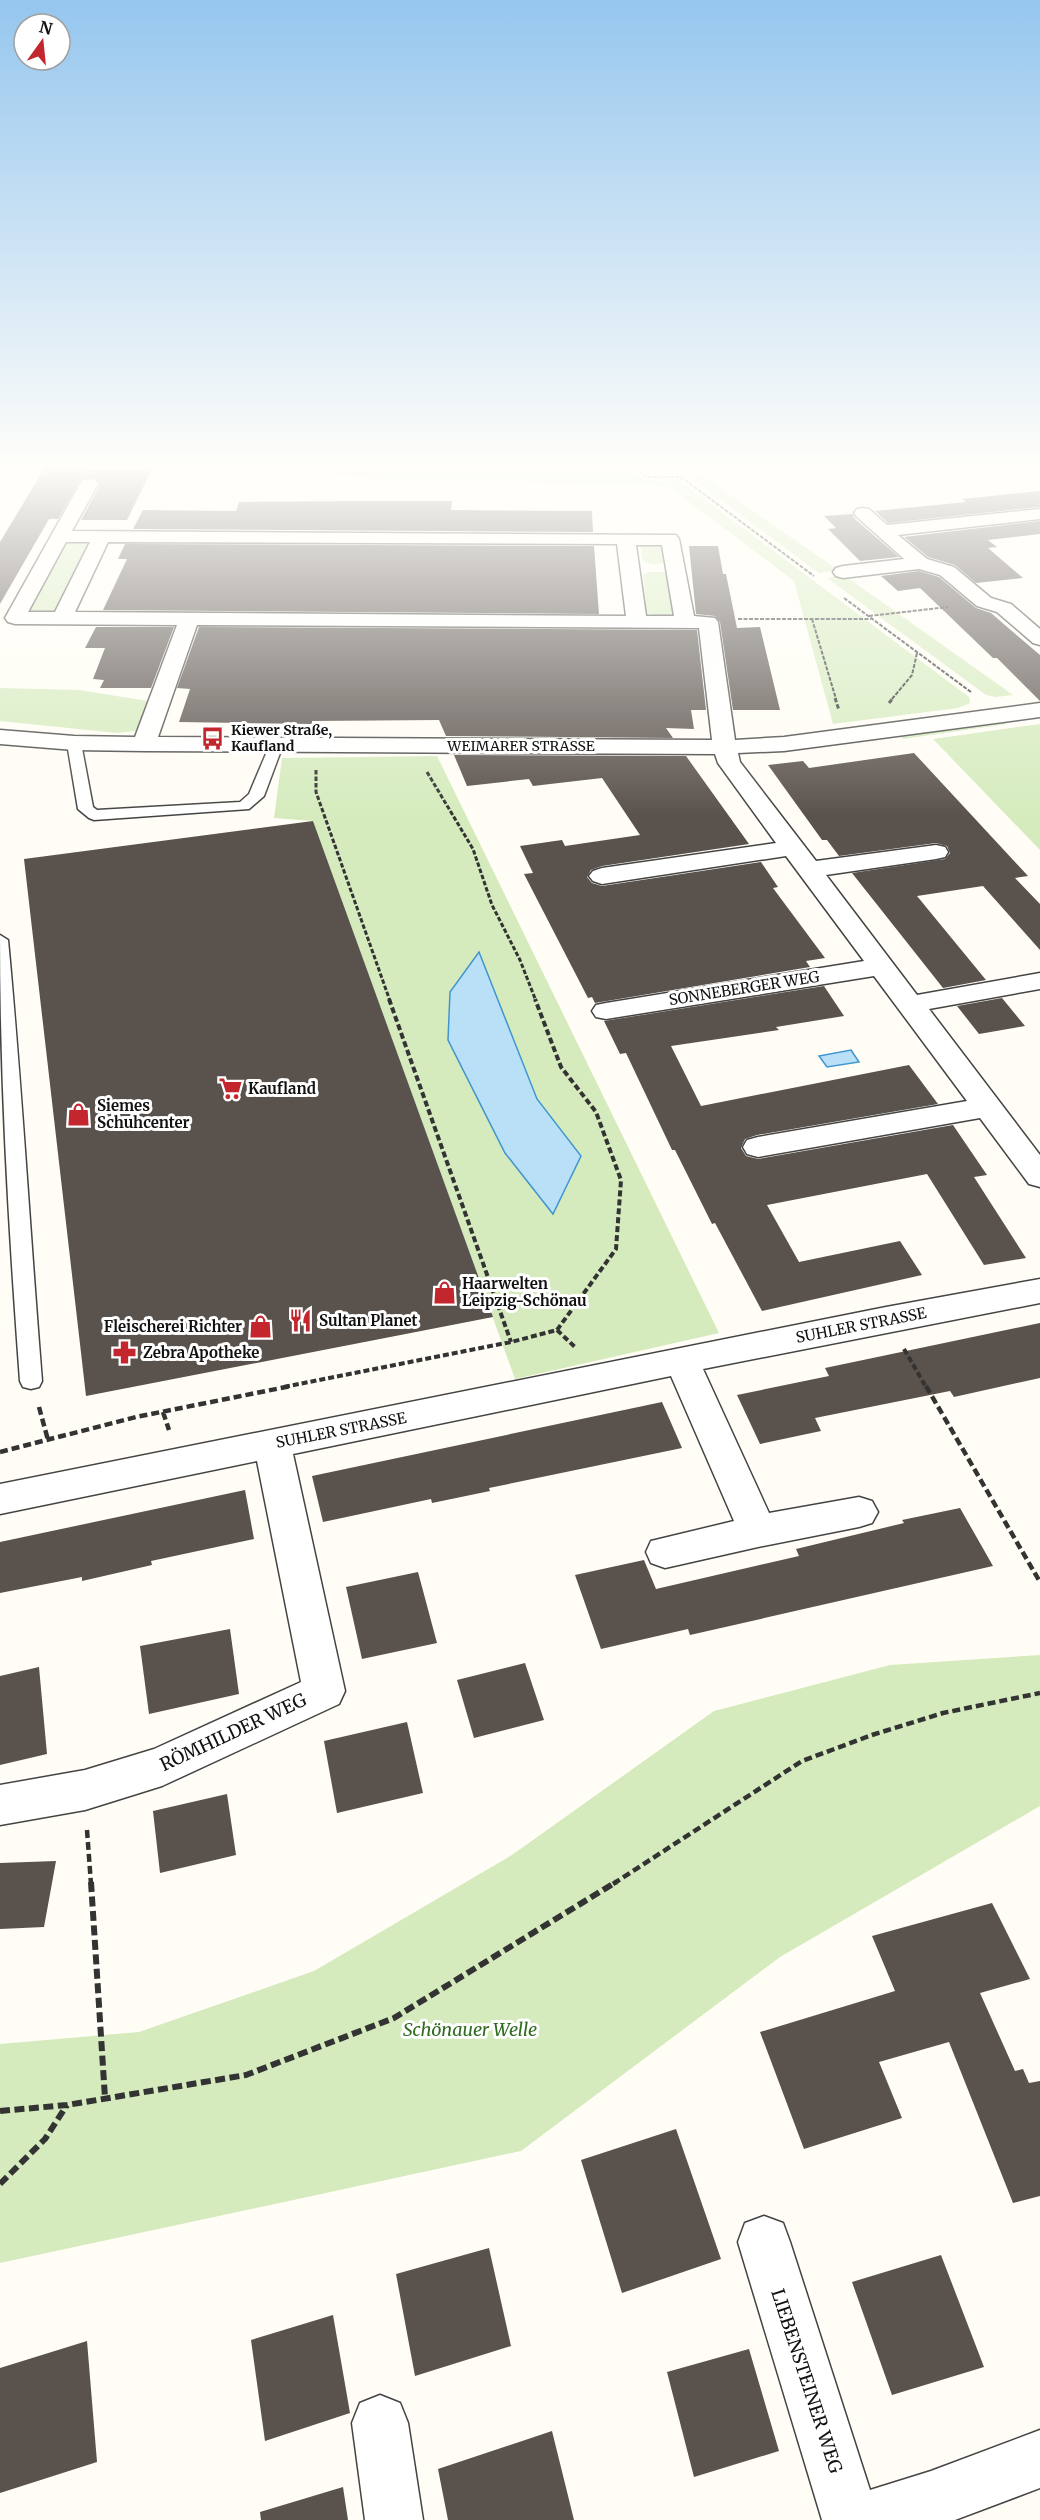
<svg xmlns="http://www.w3.org/2000/svg" width="1040" height="2520" font-family="Merriweather,serif">
<style>
.green{fill:#d5ebbd}
.water{fill:#b9e0f7;stroke:#3f96cf;stroke-width:1.5}
.building{fill:#5a524d}
.lines{fill:none;stroke-linecap:round;stroke-linejoin:round}
.lane-casing{stroke:#444;stroke-width:3}
.street-casing{stroke:#444;stroke-width:3}
.path-far4{stroke:#333;stroke-width:2;stroke-dasharray:4 1.5;stroke-linecap:butt}
.path-far3{stroke:#333;stroke-width:3;stroke-dasharray:4.5 2;stroke-linecap:butt}
.path-far2{stroke:#333;stroke-width:4;stroke-dasharray:6 3;stroke-linecap:butt}
.path-far1{stroke:#333;stroke-width:4.5;stroke-dasharray:8 4;stroke-linecap:butt}
.path{stroke:#333;stroke-width:6;stroke-dasharray:10 4.5;stroke-linecap:butt}
.lane{fill:#fff;fill-rule:evenodd}
.street{fill:#fff;fill-rule:evenodd}
.labels{text-anchor:middle;dominant-baseline:central;stroke-width:6;stroke-linejoin:round;paint-order:stroke}
.far-poi-label{font-size:14px;font-weight:bold;fill:#111;stroke:#fff;text-anchor:start}
.far-street-label{font-size:14px;fill:#111;stroke:#fff}
.street-label{font-size:15px;fill:#111;stroke:#fff}
.poi-label{font-size:15px;font-weight:bold;fill:#111;stroke:#fff;text-anchor:start}
.near-street-label{font-size:18px;fill:#111;stroke:#fff}
.near-park-label{font-size:18px;font-style:italic;fill:#2f6b1f;stroke:#fff}
</style>
<rect width="100%" height="100%" fill="#fffdf5"/>
<!-- green -->
<path class="green" d="M154 464H621L643 480 680 481 969 697 970 703 958 708 833 724 794 581 668 486 352 476Z
M688 476 704 477 838 570 819 573Z
M68 541 88 544 55 611 32 614 27 612 62 543Z
M644 543 661 544 669 561C662 565 650 565 643 561L640 546Z
M649 572H667L675 615 654 616 647 613 643 574Z
M844 575 1013 695 996 697 986 695 827 578Z
M0 688 79 690 148 701 136 731 117 733 0 721Z
M1001 719 1007 724 903 739 899 734Z
M1040 724V850L933 739Z
M437 756 719 1333 515 1379 313 821 274 818 282 758Z
M1040 1655V1806L780 1957 521 2151 0 2263V2044L139 2032 314 1971 512 1855 714 1711 890 1665Z"/>
<!-- water -->
<path class="water" d="M479 952 537 1099 581 1156 553 1214 505 1153 448 1040 450 992Z
M851 1050 859 1062 827 1067 819 1056Z"/>
<!-- building -->
<path class="building" d="M47 464H86L84 469H152L127 520H81L100 485 95 478 81 479 58 519H49L0 604V542Z
M1040 491V507L888 523 875 511 966 502 962 499Z
M356 501H452L451 510 592 511 593 532 133 529 143 510 236 511 239 502Z
M852 514 855 519 899 557 860 561 828 529 836 528 824 516Z
M1040 521V534L988 540 997 547 988 548 1023 578 976 583 955 565 928 557 904 537Z
M125 544 594 546 599 614 103 610 127 559H118Z
M689 546H718L723 574H726L737 628 760 627 780 710H733L720 622 715 616 696 614Z
M919 571 939 577 976 608 991 613 1040 655V701L997 658H993L920 588 898 591 881 576Z
M96 627H174L151 688H100L104 680 93 679 105 648H85Z
M199 627 697 630 706 710H691L694 729 666 728 673 738 446 736 439 720 312 721V724L179 722 190 689 177 688Z
M914 753 1028 876 1015 878 1040 904V950L983 886 917 896 986 980 943 988 852 873 945 859 950 853 947 846 936 843 839 856 827 840H822L768 765 803 761 809 768Z
M454 755 686 756 749 844 602 866 591 870 587 877 592 883 602 886 761 862 778 887 773 888 825 958 806 961 810 967 595 1003 592 997 588 998 524 874 533 873 520 846 562 840 565 846 640 835 602 778 533 786 529 779 467 786Z
M313 821 493 1317 86 1396 24 859Z
M824 986 844 1016 776 1027 779 1030 671 1046 701 1106 909 1065 938 1104 757 1135 745 1139 741 1148 746 1156 758 1159 953 1125 987 1175 974 1177 1026 1258 984 1265 927 1174 767 1205 799 1262 900 1241 922 1275 762 1311 715 1223 712 1224 675 1150H672L626 1053 620 1054 604 1021Z
M1002 998 1025 1026 979 1034 957 1006Z
M1040 1323V1378L954 1397 950 1391 815 1418 821 1431 760 1444 737 1395 829 1376 825 1368Z
M662 1402 682 1448 489 1488 490 1491 432 1503 431 1499 323 1522 312 1476Z
M245 1490 254 1539 151 1561 152 1565 82 1581V1577L0 1593V1542Z
M960 1508 993 1566 690 1635 688 1629 601 1649 575 1575 644 1560 656 1589 799 1556 796 1549 904 1523 902 1520Z
M418 1572 437 1643 362 1659 346 1587Z
M230 1629 239 1694 149 1714 140 1646Z
M525 1663 544 1720 474 1738 457 1680Z
M39 1667 47 1754 0 1765V1676Z
M407 1722 423 1793 337 1813 324 1741Z
M227 1794 236 1855 160 1873 153 1811Z
M56 1861 44 1927 0 1929V1863Z
M992 1903 1030 1979 980 1993 1015 2071 1023 2069 1029 2083 1040 2081V2196L1013 2203 949 2042 879 2062 902 2118 804 2149 760 2032 895 1991 872 1936Z
M676 2129 721 2259 622 2293 581 2160Z
M489 2248 511 2346 415 2376 396 2274Z
M941 2255 984 2367 892 2395 852 2282Z
M333 2315 350 2413 265 2441 251 2340Z
M87 2341 97 2462 0 2493V2368Z
M749 2349 779 2451 694 2477 667 2372Z
M552 2431 574 2520H448L438 2469Z
M343 2487 348 2520H261L260 2512Z"/>
<g class="lines">
<defs>
<path id="lane" d="M74 739 81 743 93 807 97 810 240 802 249 794 271 742 276 741 283 745 264 796 249 809 94 820 89 818 78 809 67 743Z
M0 935 8 940C22 1087 30 1234 42 1381L39 1387 31 1389 23 1387 20 1381C9 1232 0 1084 0 935Z"/>
<path id="street" d="M89 479 95 480 98 484 72 531 676 535 679 539 694 616 715 618 718 622 735 740 784 737 1040 703V717L784 751 738 753 740 762 816 861 936 845 945 847 948 852 945 857 936 859 826 875 917 995 1040 973V989L929 1009 1040 1155V1187L1029 1184 980 1118 758 1157 747 1154 743 1147 747 1140 758 1137 967 1101 874 976 606 1019 596 1017 592 1011 596 1005 606 1003 864 961 786 856 602 884 593 881 589 876 593 871 602 868 776 843 718 763 715 754 144 751 74 750 0 744V730L74 736 135 737 177 625 15 624 8 622 5 618 80 484 83 480ZM66 542H90L55 612H28ZM108 542 617 544 626 616 75 612ZM636 545H662L674 616H646ZM197 625 699 628 712 740 158 737Z
M863 508 869 509 887 525 1040 509V519L898 535 927 559 954 567 991 598 1011 604 1040 629V645L1033 643 997 612 977 606 940 575 919 569 843 578 836 576 833 572 836 568 843 566 904 559 857 517 854 513 857 509Z
M1040 1279V1303L703 1369 769 1513 859 1497 872 1501 878 1512 872 1523 859 1527 758 1547 665 1568 651 1563 646 1552 651 1541 734 1521 671 1376 293 1454 345 1691 339 1704 162 1786 85 1810 0 1825V1785L85 1770 154 1749 301 1682 257 1461 0 1514V1484L886 1307Z
M764 2216 783 2223 790 2242 870 2490 931 2471 1040 2430V2488L955 2520H822L738 2242 745 2223Z
M380 2395 400 2403 408 2423 423 2520H365L352 2423 360 2403Z"/>
</defs>
<!-- lane casing -->
<use href="#lane" class="lane-casing"/>
<!-- street casing -->
<use href="#street" class="street-casing"/>
<!-- path-far4 -->
<path class="path-far4" d="M630 464 647 477H681L814 576
M844 598 971 692
M869 616 948 607
M738 619H871
M812 619 836 699
M892 699 912 675 917 653"/>
<!-- path-far3 -->
<path class="path-far3" d="M835 698 839 710
M889 703 893 698
M316 770V792L390 1001
M427 772 473 849 492 905 520 960 536 1001"/>
<!-- path-far2 -->
<path class="path-far2" d="M389 999 511 1342
M557 1330 576 1348
M904 1349 926 1387
M284 1387 511 1342 557 1330 616 1249 621 1180 596 1112 561 1067 535 999"/>
<!-- path-far1 -->
<path class="path-far1" d="M926 1386 1040 1582
M39 1407 48 1440
M163 1412 169 1430
M0 1452 136 1417 291 1386
M87 1830 91 1884
M613 1884 802 1761 872 1735 943 1713 1040 1693"/>
<!-- path -->
<path class="path" d="M91 1882 105 2098
M0 2111 67 2105 246 2075 394 2018 616 1882
M0 2184 45 2139 67 2105"/>
<!-- lane -->
<use href="#lane" class="lane"/>
<!-- street -->
<use href="#street" class="street"/>
</g>
<!-- sky -->
<linearGradient id="sky" x2="0" y2="1"><stop stop-color="#95c6ee"/><stop offset="0.57" stop-color="#fffefa"/><stop offset="1" stop-color="#fffefa" stop-opacity="0"/></linearGradient>
<rect width="1040" height="816" fill="url(#sky)"/>
<!-- icons -->
<defs>
<symbol id="bus-bare" viewBox="-9 -9 18 18"><path d="M-5-6H5V4H4V6H2V4H-2V6H-4V4H-5ZM-3.5-4V0h7V-4ZM-3.5 1.2v1.5H-2V1.2ZM2 1.2v1.5H3.5V1.2Z" fill="#c4262e" stroke="#fff" stroke-width="2.5" paint-order="stroke"/></symbol>
<symbol id="supermarket-bare" viewBox="-9 -9 18 18"><path d="M-6-5.5h2.5l.6 2H6L4.5 2H-2.5L-4.4-4H-6ZM-1.5 3.2a1.3 1.3 0 1 0 .1 0ZM3 3.2a1.3 1.3 0 1 0 .1 0Z" fill="#c4262e" stroke="#fff" stroke-width="2.5" paint-order="stroke"/></symbol>
<symbol id="shop-bare" viewBox="-9 -9 18 18"><path d="M-5-2.5h2.3a2.7 3.5 0 0 1 5.4 0H5L5.5 6h-11ZM-1.5-2.5h3a1.5 2.3 0 0 0-3 0Z" fill="#c4262e" stroke="#fff" stroke-width="2.5" paint-order="stroke"/></symbol>
<symbol id="restaurant-bare" viewBox="-9 -9 18 18"><path d="M-5-6h1v4h1v-4h1v4h1v-4h1v5L-1.5 .5V6h-2V.5L-5-1ZM5-6V6H3V1.5H1.5Q1.5-4 5-6Z" fill="#c4262e" stroke="#fff" stroke-width="2.5" paint-order="stroke"/></symbol>
<symbol id="pharmacy-bare" viewBox="-9 -9 18 18"><path d="M-2-6h4v4h4v4h-4v4h-4v-4h-4v-4h4Z" fill="#c4262e" stroke="#fff" stroke-width="2.5" paint-order="stroke"/></symbol>
</defs>
<g fill-rule="evenodd">
<use href="#bus-bare" x="196" y="722" width="33" height="33"/>
<use href="#supermarket-bare" x="214" y="1072" width="33" height="33"/>
<use href="#shop-bare" x="62" y="1098" width="33" height="33"/>
<use href="#shop-bare" x="428" y="1276" width="33" height="33"/>
<use href="#restaurant-bare" x="284" y="1304" width="33" height="33"/>
<use href="#shop-bare" x="244" y="1310" width="33" height="33"/>
<use href="#pharmacy-bare" x="108" y="1336" width="33" height="33"/>
</g>
<g class="labels">
<!-- far-poi labels -->
<g class="far-poi-label">
<text x="231" y="730">Kiewer Straße,<tspan x="231" dy="16">Kaufland</tspan></text>
</g>
<!-- far-street labels -->
<g class="far-street-label">
<text x="521" y="746">WEIMARER STRASSE</text>
</g>
<!-- street labels -->
<g class="street-label">
<text transform="translate(744 988) rotate(-9)">SONNEBERGER WEG</text>
<text transform="translate(861 1325) rotate(-11)">SUHLER STRASSE</text>
<text transform="translate(341 1430) rotate(-11)">SUHLER STRASSE</text>
</g>
<!-- poi labels -->
<g class="poi-label">
<text x="248" y="1088">Kaufland</text>
<text x="97" y="1105">Siemes<tspan x="97" dy="17">Schuhcenter</tspan></text>
<text x="462" y="1283">Haarwelten<tspan x="462" dy="17">Leipzig-Schönau</tspan></text>
<text x="319" y="1320">Sultan Planet</text>
<text x="242" y="1326" text-anchor="end">Fleischerei Richter</text>
<text x="143" y="1352">Zebra Apotheke</text>
</g>
<!-- near-street labels -->
<g class="near-street-label">
<text transform="translate(233 1732) rotate(-25)">RÖMHILDER WEG</text>
<text transform="translate(807 2381) rotate(72)">LIEBENSTEINER WEG</text>
</g>
<!-- near-park labels -->
<g class="near-park-label">
<text x="470" y="2029">Schönauer Welle</text>
</g>
</g>
<!-- north arrow -->
<g transform="translate(42 42) rotate(15)"><circle r="28" fill="#ffffff" stroke="#a0a0a0" stroke-width="1.5"/>
<path d="M0-4.5L10 22L0 15L-10 22Z" fill="#c4262e"/>
<text y="-9" font-size="16" font-weight="bold" text-anchor="middle" fill="#111111">N</text>
</g>
</svg>
